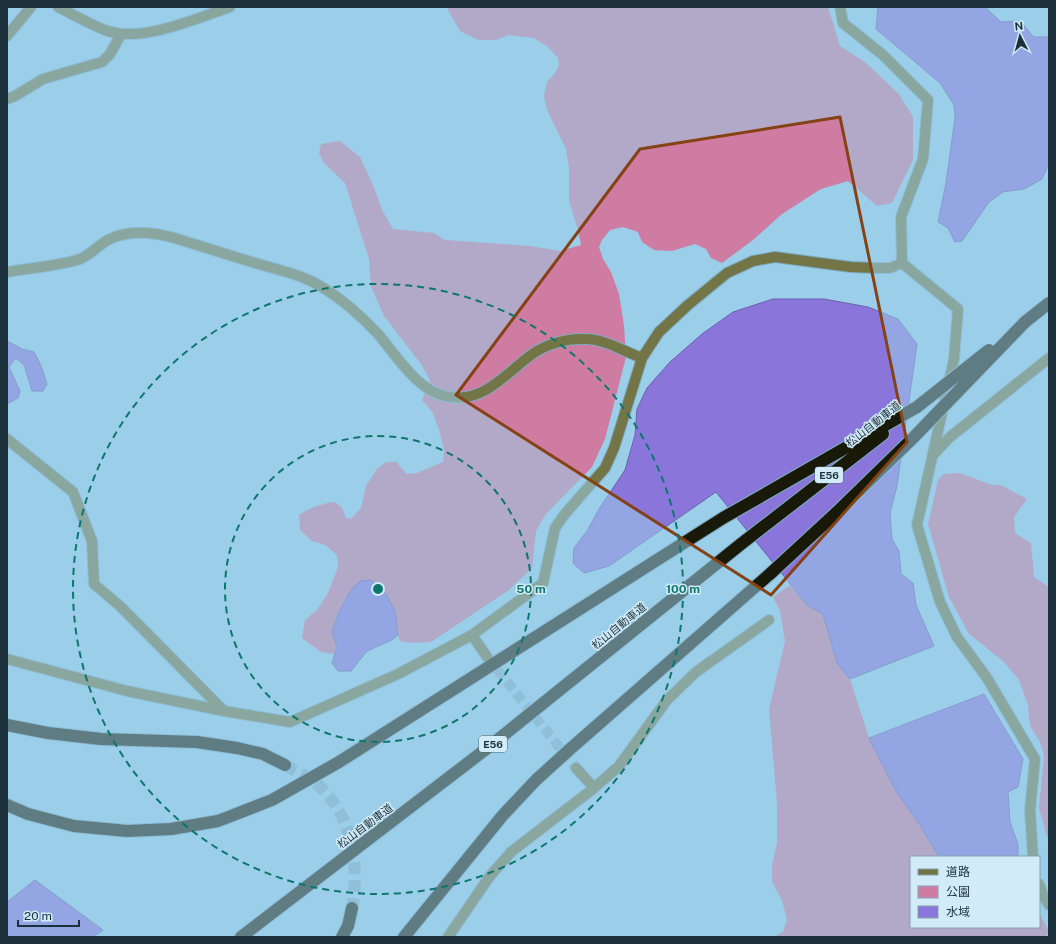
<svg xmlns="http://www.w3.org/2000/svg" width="1056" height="944" font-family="'Public Sans','Noto Sans JP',sans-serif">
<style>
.green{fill:#cf7ca3}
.water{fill:#8a76db;stroke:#6961ab}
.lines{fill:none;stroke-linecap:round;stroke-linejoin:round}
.minor-tunnel{stroke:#81aec6;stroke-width:10;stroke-dasharray:10 5;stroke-linecap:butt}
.highway-tunnel{stroke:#81aec6;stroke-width:12;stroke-dasharray:12 6;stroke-linecap:butt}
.minor-casing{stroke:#7eabc2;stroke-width:12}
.highway-casing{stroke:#7eabc2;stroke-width:14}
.minor{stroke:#737546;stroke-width:10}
.highway{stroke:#181908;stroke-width:12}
.highway-bridge-casing{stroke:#7eabc2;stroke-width:14;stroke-linecap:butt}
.highway-bridge{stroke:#181908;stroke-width:12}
.marked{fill:none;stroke:#854214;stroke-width:3;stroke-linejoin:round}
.ring{fill:none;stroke:#0f766e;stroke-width:2;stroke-dasharray:7 5}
.labels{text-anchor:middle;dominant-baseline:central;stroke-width:3;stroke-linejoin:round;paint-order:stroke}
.shield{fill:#d1ebf8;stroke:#526873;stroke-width:1}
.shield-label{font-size:10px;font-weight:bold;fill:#1b303a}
.street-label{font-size:11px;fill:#1b303a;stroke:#d1ebf8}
.centre{fill:#0f766e;stroke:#d1ebf8;stroke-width:2}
.ring-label{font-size:12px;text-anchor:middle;font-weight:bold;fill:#0f766e;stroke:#d1ebf8;stroke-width:3;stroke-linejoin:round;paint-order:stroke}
</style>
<rect width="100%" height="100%" fill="#9acee9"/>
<!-- green -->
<path class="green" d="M448 7H828L840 46 866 63 899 94 913 117V160L892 203 877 206 848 181 821 189 782 214 753 240 722 263 711 258 706 249 695 244 672 251 654 250 642 242 638 232 623 227 610 230 602 240 599 247 603 259 611 272 619 294 624 326 626 357 605 439 592 467 546 514 536 531 532 568 509 590 431 642 410 643 400 641 398 635 395 612 351 590C346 600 332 621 333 632 333 642 339 643 334 654L321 652 302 638 305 620 317 610 328 593 338 567 337 555 325 545 312 541 300 530 299 515C311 507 321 504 335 502L342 508 346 518 351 519 361 508 366 486 377 469 386 462H397L401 468 407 474 417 473 443 462 444 449 439 430 433 413 422 400 430 380 421 364 384 316 371 286 369 259 345 183 324 163 319 153 321 144 340 141 360 157 373 185 383 212 393 229 434 233 445 240 530 246 560 251 581 245 578 230 569 200V168L566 149 547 110 544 96 547 82 555 73 559 65 558 58 548 47 534 38 509 35 496 40H478L460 31 448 10Z
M960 473 992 485H1001L1027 499 1014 517 1015 533 1031 543 1034 577 1049 587V837H1047L1039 808 1044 755 1040 742 1030 726 1028 705 1019 680 1003 661 969 634 949 597 928 524 938 480 944 474Z
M790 585 808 606 823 614 837 663 850 679 869 738 896 791 920 825 939 857H911V927H1039V913L1049 931 1046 937H773L783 932 787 920 782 900 772 882V865L777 843V802L769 709 785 641 780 611 773 597Z"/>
<!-- water -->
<path class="water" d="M878 7H985L1001 22 1020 21 1034 37H1049V164L1042 179 1024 189 1003 192 989 202 962 241 955 242 948 228 938 222 946 183 955 118 954 105 940 83 876 29Z
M773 299H824L868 307 898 319 917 344 897 486 890 513 892 539 899 551 901 574 913 583 916 605 934 646 850 679 837 663 823 614 808 606 716 492 609 566 584 573 573 563 574 548 587 531 599 509 625 470 635 435 637 409 647 388 670 362 702 334 733 312Z
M7 341 22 349 34 352 41 366 47 384 43 391H32L24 365 16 358 9 367 20 391 18 398 7 404Z
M371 580 387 595 395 612 398 635 392 640 367 651 351 671H338L332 663 337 647 332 632 339 612 351 590 360 581Z
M984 694 1023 759 1018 787 1008 792 1010 822 1018 844V857H939L920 825 896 791 869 738Z
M35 880 103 930 93 937H7V902Z"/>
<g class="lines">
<!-- minor-tunnel -->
<path class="minor-tunnel" d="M488 658 576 768"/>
<!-- highway-tunnel -->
<path class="highway-tunnel" d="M285 765C295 771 308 776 317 784 352 815 360 863 352 908"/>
<defs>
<path id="minor" d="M58 7C74 15 89 24 105 30 140 44 197 18 230 7
M840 7 843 23 883 55 928 100 923 159 901 217 902 263 958 309 954 359 917 525 940 602 957 637 987 678 1035 759 1030 810 1033 857
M7 36 31 7
M7 99 15 96 43 79 102 62 110 54 121 34
M7 272C29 268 59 266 80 259 91 255 98 245 108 240 128 229 151 232 171 237 198 245 225 254 252 262 277 270 303 274 325 289 343 300 363 318 378 334 396 355 417 390 445 396 482 405 504 375 531 355 546 344 567 338 585 339 605 339 623 351 642 358
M7 439 73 492 92 541 94 584 120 606 224 711
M934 454 950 437 1049 358
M472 635 487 657
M7 659 127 691 224 711 290 722 398 674 472 635 543 583 555 528 564 515 605 468 614 448 642 358 659 332 688 305 727 273 753 261 775 257 851 267 876 268H890L902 263
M576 768 594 788
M1039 884 1043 895 1049 905
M448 937 490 876 511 852 594 788 619 766 667 700 696 672 769 620"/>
<path id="highway" d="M1025 322 1049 303
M7 725 48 733 101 739 197 742 237 748 263 754 285 765
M7 805 28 814 74 826 127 831 171 829 218 821 272 800 339 762 723 518 917 407
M241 937 490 746 741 544 883 434
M342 937 348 926 352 908
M404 937 503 815 536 780 569 750 771 573"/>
</defs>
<!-- minor casing -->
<use href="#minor" class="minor-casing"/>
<!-- highway casing -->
<use href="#highway" class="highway-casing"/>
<!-- minor -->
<use href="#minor" class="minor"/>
<!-- highway -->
<use href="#highway" class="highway"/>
<defs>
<path id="highway-bridge" d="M917 407 989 350
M771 573 837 512 914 437 1025 322"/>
</defs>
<!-- highway-bridge casing -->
<use href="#highway-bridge" class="highway-bridge-casing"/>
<!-- highway-bridge -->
<use href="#highway-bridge" class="highway-bridge"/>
</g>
<!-- marked area -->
<path d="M0 0H1056V944H0ZM840 117 907 442 771 595 456 395 640 149Z" fill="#9acee9" fill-opacity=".55" fill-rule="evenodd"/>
<path class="marked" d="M840 117 907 442 771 595 456 395 640 149Z"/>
<!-- distance rings -->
<g class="ring">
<circle cx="378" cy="589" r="153"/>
<circle cx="378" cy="589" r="305"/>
</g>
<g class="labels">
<!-- shield labels -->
<g class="shield">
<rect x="815" y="467" width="28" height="16" rx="3"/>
<rect x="479" y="736" width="28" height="16" rx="3"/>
</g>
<g class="shield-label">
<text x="829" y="475">E56</text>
<text x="493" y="744">E56</text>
</g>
<!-- street labels -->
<g class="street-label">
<text transform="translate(873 424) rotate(-38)">松山自動車道</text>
<text transform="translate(619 626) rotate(-39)">松山自動車道</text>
<text transform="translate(365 826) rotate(-37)">松山自動車道</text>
</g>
</g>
<circle cx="378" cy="589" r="6" class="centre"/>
<g class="ring-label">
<text x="531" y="593">50 m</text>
<text x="683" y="593">100 m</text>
</g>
<!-- border -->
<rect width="1056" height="944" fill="none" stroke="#1b303a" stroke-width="16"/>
<!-- legend -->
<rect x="910" y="856" width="130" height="72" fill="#d1ebf8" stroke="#88a0ac"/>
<rect x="918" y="869" width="20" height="6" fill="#737546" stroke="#88a0ac"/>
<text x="946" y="876" font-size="12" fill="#1b303a">道路</text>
<rect x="918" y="886" width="20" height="12" fill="#cf7ca3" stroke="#88a0ac"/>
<text x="946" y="896" font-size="12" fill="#1b303a">公園</text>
<rect x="918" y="906" width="20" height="12" fill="#8a76db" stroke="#88a0ac"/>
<text x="946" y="916" font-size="12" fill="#1b303a">水域</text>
<!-- north arrow -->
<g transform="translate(1020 36) rotate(354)" stroke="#d1ebf8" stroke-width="3" paint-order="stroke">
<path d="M0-3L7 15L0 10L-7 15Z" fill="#1b303a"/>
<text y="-6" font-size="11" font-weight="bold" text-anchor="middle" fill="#1b303a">N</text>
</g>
<!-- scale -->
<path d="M18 920v6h61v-6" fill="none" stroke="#1b303a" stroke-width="2"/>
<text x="24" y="920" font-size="12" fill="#1b303a" stroke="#d1ebf8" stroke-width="3" paint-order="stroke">20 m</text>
</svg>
